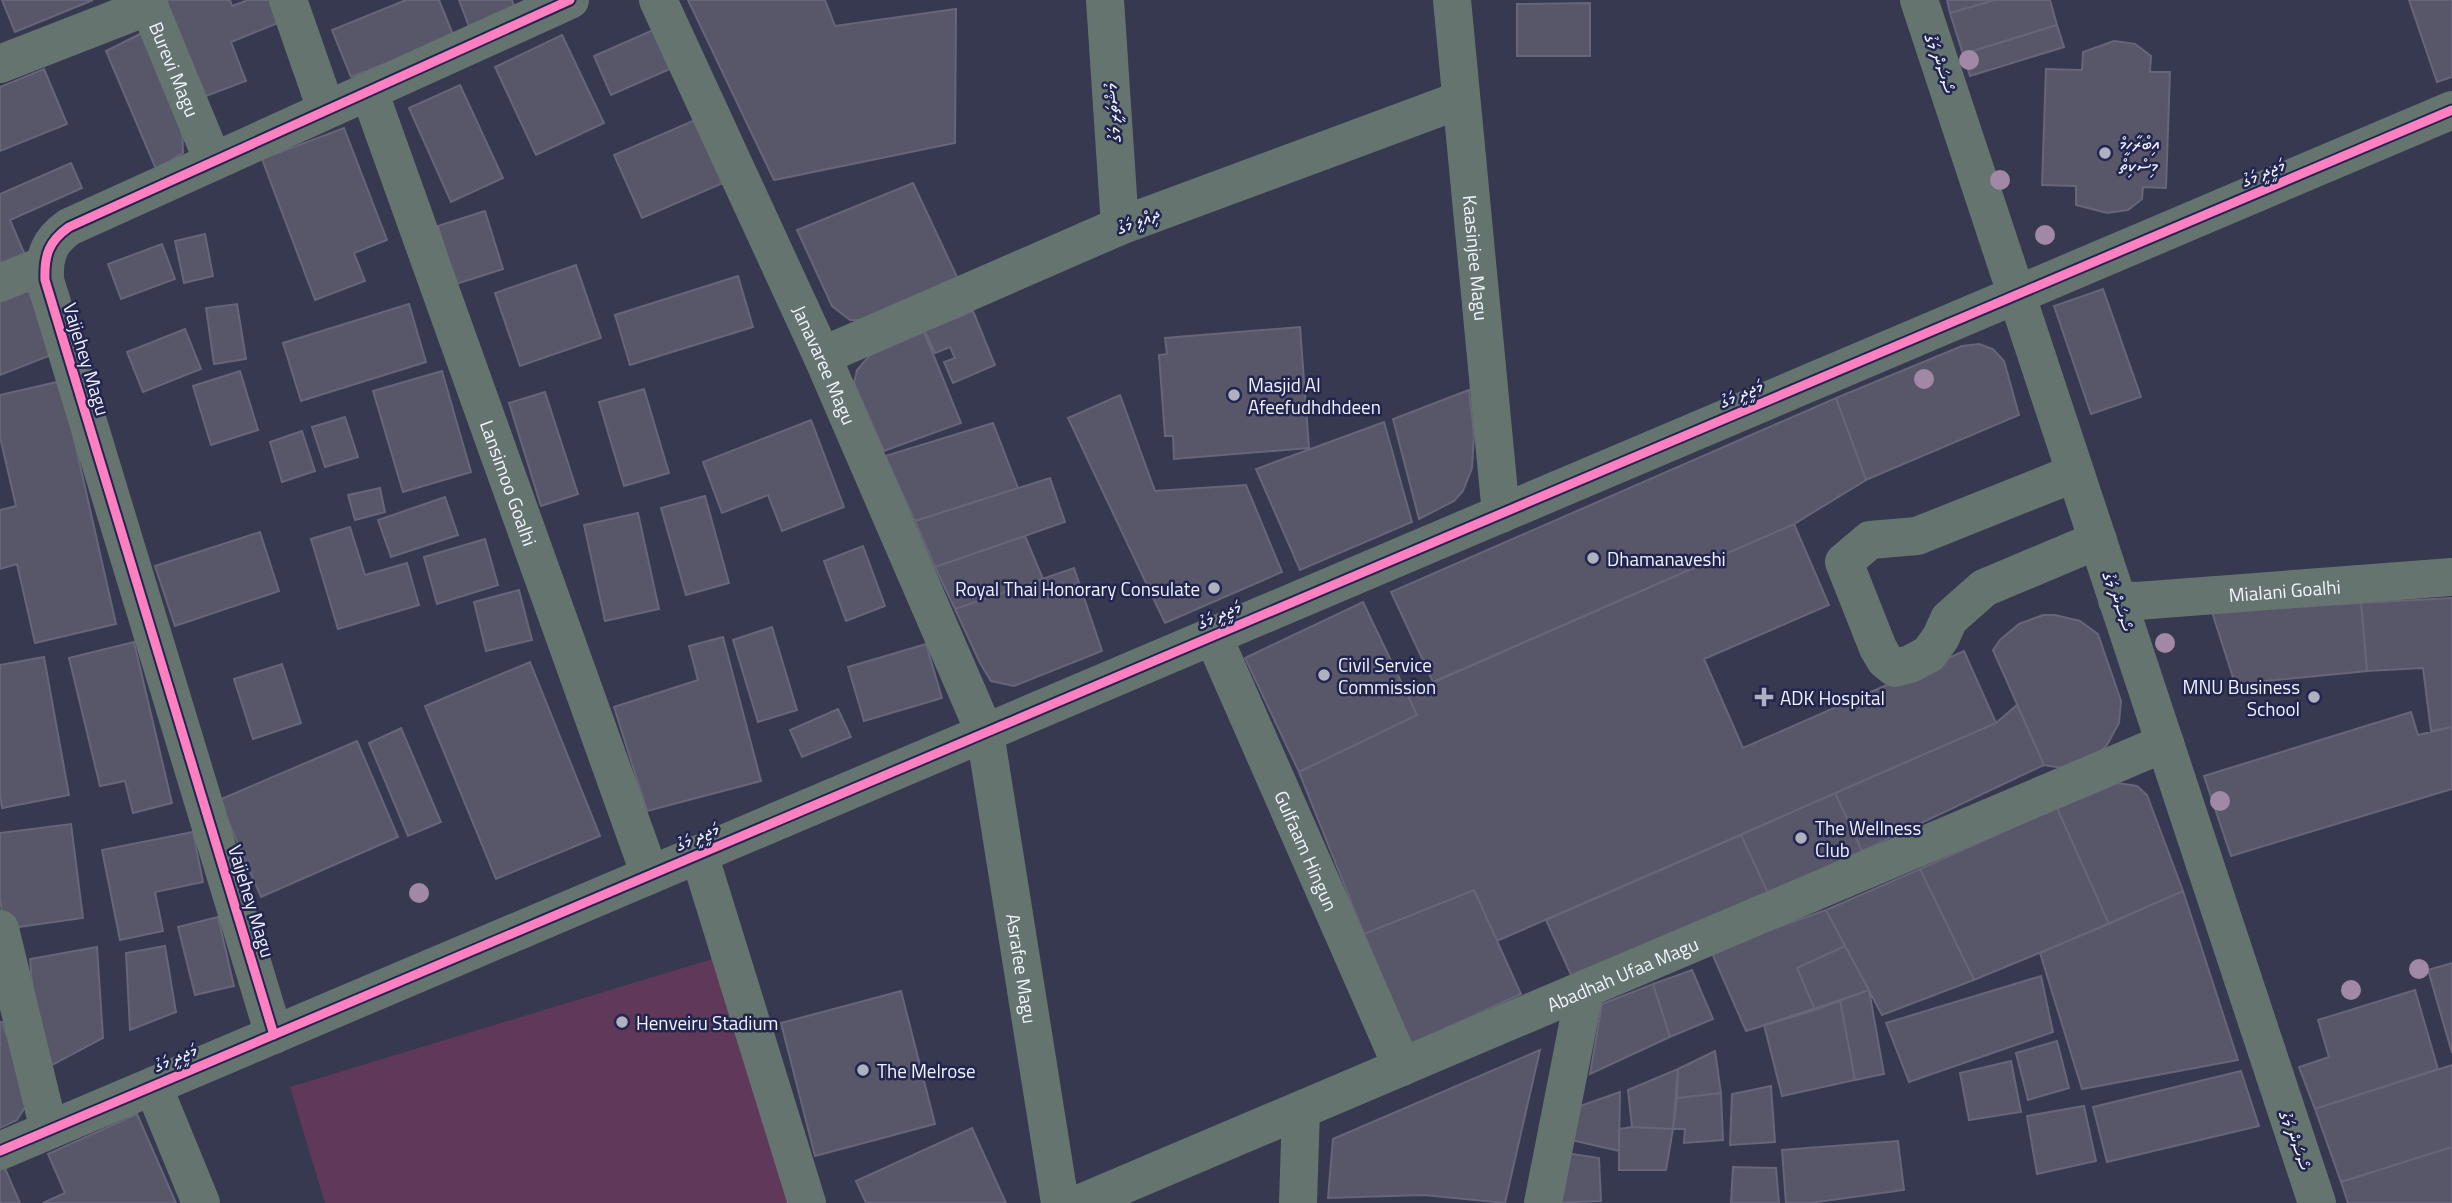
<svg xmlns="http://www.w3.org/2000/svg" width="2452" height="1203" font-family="'Titillium Web','Noto Sans Thaana',sans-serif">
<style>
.green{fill:#60395a}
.building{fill:#58576a;stroke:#666579;stroke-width:2}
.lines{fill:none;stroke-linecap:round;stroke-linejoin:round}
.minor{stroke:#66746f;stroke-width:38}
.cycleway-casing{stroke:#22264f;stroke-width:13}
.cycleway{stroke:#ff80c0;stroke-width:9}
.tree{fill:#a188a6}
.poi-dot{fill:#afb1c0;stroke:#22264f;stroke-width:2.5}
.labels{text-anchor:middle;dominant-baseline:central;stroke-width:5;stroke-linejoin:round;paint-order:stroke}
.street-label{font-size:19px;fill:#f0f2fd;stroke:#22264f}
.poi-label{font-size:19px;fill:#f0f2fd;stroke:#22264f;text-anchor:start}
</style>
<rect width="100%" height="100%" fill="#363950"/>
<!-- green -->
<path class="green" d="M719 957 793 1203H325L290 1087Z"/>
<!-- building -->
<path class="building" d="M2 0H93L15 32Z
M159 0H230L232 6 248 0H274L283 21 231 42 246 81 198 99Z
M406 0H439L454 37 351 77 332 30Z
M459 0H512L516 12 470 29Z
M688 0H825L835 26 956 9 955 143 774 180Z
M1947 0H1995L1950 13Z
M1995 0H2050L2057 25 1963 54 1950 13Z
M2409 0H2452V77L2437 82Z
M1590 3V56H1517V4Z
M2057 25 2064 47 1970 76 1963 54Z
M148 30 182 118 183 153 156 169 106 51Z
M653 30 670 69 611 95 594 56Z
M562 35 604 123 536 155 495 67Z
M2114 41 2135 44 2151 56 2150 72H2170L2166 188 2143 187 2142 199 2128 210 2107 213 2076 205V186L2042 185 2046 69 2082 70 2083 52Z
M44 69 67 124 0 151V87Z
M460 85 503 178 451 202 409 108Z
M695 120 723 183 642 218 614 155Z
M344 128 387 240 354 253 365 281 315 300 262 159Z
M71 163 82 188 10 220 28 262 0 274V194Z
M913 183 959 281 862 320H850L832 306 797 230Z
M485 211 503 269 456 284 438 226Z
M205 234 213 276 184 283 175 241Z
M162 244 175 279 121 299 108 264Z
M576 265 601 338 520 366 495 293Z
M738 276 753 327 630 365 615 315Z
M25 283 54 354 0 375V294Z
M2103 289 2141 397 2091 414 2054 306Z
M237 304 246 359 214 364 206 308Z
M409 304 426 362 301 401 283 343Z
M973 311 995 365 953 383 944 362 955 358 950 347 935 353 925 331Z
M1300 327 1309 448 1174 459 1173 436H1165L1159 355 1167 354 1165 338Z
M185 329 201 369 143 392 127 352Z
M924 332 961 423 884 451 854 383 857 370 870 355Z
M1979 344 1993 349 2004 361 2019 415 1866 480 1836 398 1962 346Z
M240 371 258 430 211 445 193 386Z
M442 371 471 472 403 492 373 391Z
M61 381 116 624 35 643 17 564 0 569V510L16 506 0 437V395Z
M644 389 669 473 624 486 599 402Z
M1469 390 1474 435 1472 468 1463 491 1454 501 1419 519 1393 419Z
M545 392 578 494 541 506 509 403Z
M1120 395 1155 491 1246 485 1282 572 1165 623 1068 418Z
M1836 398 1866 480 1794 524 1433 682 1391 592Z
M345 417 358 457 325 467 312 427Z
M811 420 844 507 782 531 768 495 722 513 703 462Z
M1384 422 1412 522 1300 570 1256 469Z
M993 423 1018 488 915 521 885 456Z
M302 431 315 471 282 482 270 442Z
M1050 478 1065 522 935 567 915 521Z
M380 488 385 512 355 520 348 495Z
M705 496 729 583 686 595 661 508Z
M445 497 458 535 391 557 378 520Z
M638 513 659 609 605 621 584 525Z
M1794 524 1829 605 1704 659 1743 748 1964 651 1996 723 1497 941 1474 890 1364 934 1299 772 1417 715 1407 694Z
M350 527 365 575 407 563 419 605 338 629 311 539Z
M260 532 279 591 175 626 155 566Z
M1025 536 1043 579 955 609 935 567Z
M485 539 498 585 437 604 424 557Z
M863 546 885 606 846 621 824 561Z
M1074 568 1102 651 1014 686 991 681 980 663 955 609Z
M519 590 532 640 486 651 474 602Z
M2452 598V727L2431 731 2423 668 2367 671 2361 603Z
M1363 602 1417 715 1299 772 1245 658Z
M2361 603 2367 671 2235 684 2212 612Z
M2043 615H2055L2080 621 2098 634 2121 701 2119 723 2107 745 2098 754 2062 768 2044 765 1993 650 2000 640 2019 624Z
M772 627 797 710 758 722 733 640Z
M723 637 761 781 647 811 614 707 698 680 689 646Z
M134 642 172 803 133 813 125 781 100 786 69 658Z
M926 644 942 698 864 721 848 667Z
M44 657 69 795 2 808 0 796V665Z
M530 662 600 836 496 879 425 706Z
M282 664 301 723 253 739 234 679Z
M2017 705 2044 765 1862 851 1835 793 1996 723Z
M838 709 851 737 802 757 790 730Z
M2411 712 2418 735 2452 727V789L2231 856 2204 776Z
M401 728 441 822 408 836 369 743Z
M357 741 398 837 261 897 219 800Z
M2117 783 2137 786 2147 795 2183 891 2109 924 2057 808Z
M1835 793 1862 851 1768 893 1741 835Z
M2057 808 2109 924 1974 980 1920 869Z
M71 824 83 918 4 929 0 898V833Z
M193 832 203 882 155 892 163 931 120 940 102 850Z
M1741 835 1768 893 1572 977 1546 920Z
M1920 869 1974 980 1882 1015 1826 910Z
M1474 890 1521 994 1411 1044 1364 934Z
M2183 891 2238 1060 2082 1089 2040 953Z
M1826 910 1845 946 1797 968 1815 1010 1746 1031 1711 951Z
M218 917 234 986 195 995 178 927Z
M165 946 176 1012 130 1030 126 953Z
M1845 946 1869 990 1815 1010 1797 968Z
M97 947 103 1038 39 1072 30 959Z
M2452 963V1053L2428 970Z
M1692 970 1713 1019 1670 1037 1653 984Z
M2041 976 2053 1032 1909 1082 1886 1023Z
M1653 984 1670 1037 1590 1074 1602 1004Z
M1869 990 1884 1074 1855 1080 1840 1000Z
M2415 990 2438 1069 2315 1109 2299 1067 2329 1057 2318 1020Z
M901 991 935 1124 815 1156 781 1023Z
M1840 1000 1855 1080 1782 1096 1764 1025Z
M0 1022H2L27 1095V1104L17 1120 0 1128Z
M2057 1041 2069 1088 2028 1100 2016 1053Z
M1540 1050 1505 1203 1424 1195 1328 1198 1333 1139Z
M1715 1051 1721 1093 1677 1098 1678 1069Z
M2011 1061 2021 1112 1969 1120 1960 1073Z
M2452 1065V1147L2341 1182 2315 1109Z
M1678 1069 1673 1129 1632 1127 1628 1090Z
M2241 1071 2259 1126 2107 1162 2093 1107Z
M1771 1086 1775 1142 1730 1145 1732 1094Z
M1620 1092 1619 1151 1567 1139 1577 1107Z
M1721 1093 1723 1140 1684 1143 1685 1129H1673L1677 1098Z
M2084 1106 2096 1161 2037 1174 2027 1116Z
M137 1114 176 1203H43L65 1193 48 1154Z
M1632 1127 1673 1129 1666 1170H1619V1129Z
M972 1128 1006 1203H866L856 1181Z
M1898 1141 1904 1190 1810 1203H1786L1782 1150Z
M2452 1147V1203H2348L2341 1182Z
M1566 1153 1599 1158 1601 1201 1552 1203Z
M0 1157 20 1203H0Z
M1733 1167 1776 1168 1779 1203H1731Z"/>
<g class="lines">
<!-- minor -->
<g class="minor">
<path d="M288 0 326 109"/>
<path id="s1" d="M658 0 822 356 985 733 1060 1203"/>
<path d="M1105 0 1120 226"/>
<path id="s2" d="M1452 0 1501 514"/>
<path d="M1919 0 2317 1203"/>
<path id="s3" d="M0 64 149 6 213 161"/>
<path id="s4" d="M369 91 650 875"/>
<path d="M0 283 44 265"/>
<path d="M822 356 1120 226 1460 100"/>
<path d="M2075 473 1917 536 1870 540 1844 562 1878 648 1885 660 1895 668 1910 664 1929 654 1941 637 1949 619 1984 588 2098 540"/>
<path id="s5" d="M2117 600 2137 601 2452 577"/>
<path id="s6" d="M1213 636 1402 1067"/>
<path d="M699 854 807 1203"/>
<path d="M0 929 49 1130"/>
<path d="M274 1035 45 280C44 255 49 241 69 227L570 0"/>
<path d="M153 1086 201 1203"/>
<path d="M0 1151 2452 110"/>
<path id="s7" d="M1081 1203 2165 743"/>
<path d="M1298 1203 1301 1110"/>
<path d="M1543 1203 1585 989"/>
</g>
<defs>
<path id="cycleway" d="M274 1035 45 280C44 255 49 241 69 227L570 0
M0 1151 2452 110"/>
</defs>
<!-- cycleway casing -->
<use href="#cycleway" class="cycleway-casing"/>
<!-- cycleway -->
<use href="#cycleway" class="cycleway"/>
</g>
<!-- trees -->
<g class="tree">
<circle cx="1969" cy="60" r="10"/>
<circle cx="2000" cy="180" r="10"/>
<circle cx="2045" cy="235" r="10"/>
<circle cx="1924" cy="379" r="10"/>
<circle cx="2165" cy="643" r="10"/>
<circle cx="2220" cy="801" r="10"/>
<circle cx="419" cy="893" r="10"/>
<circle cx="2419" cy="969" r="10"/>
<circle cx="2351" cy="990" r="10"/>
</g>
<!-- markers -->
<g class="poi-dot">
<circle cx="2105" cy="153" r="7"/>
<circle cx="1234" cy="395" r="7"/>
<circle cx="1593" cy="558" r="7"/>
<circle cx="1214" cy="588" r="7"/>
<circle cx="1324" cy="675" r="7"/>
<path d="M1760.5 686.5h7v7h7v7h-7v7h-7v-7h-7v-7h7z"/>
<circle cx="2314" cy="697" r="7"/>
<circle cx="1801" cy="838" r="7"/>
<circle cx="622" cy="1022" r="7"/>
<circle cx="863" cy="1070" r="7"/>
</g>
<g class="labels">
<!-- street labels -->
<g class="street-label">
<text transform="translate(1940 63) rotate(72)">ސޯސަން މަގު</text>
<text stroke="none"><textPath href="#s3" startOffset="228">Burevi Magu</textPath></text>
<text transform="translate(1112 113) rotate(-94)">މުޝްތަރީ މަގު</text>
<text transform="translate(2263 172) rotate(-23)">މަޖީދީ މަގު</text>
<text transform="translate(1138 220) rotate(-21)">ދިއްލީ މަގު</text>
<text stroke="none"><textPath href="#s2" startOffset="259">Kaasinjee Magu</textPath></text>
<text transform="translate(87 359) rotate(73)">Vaijehey Magu</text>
<text stroke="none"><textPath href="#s1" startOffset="401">Janavaree Magu</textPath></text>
<text transform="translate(1741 393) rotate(-23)">މަޖީދީ މަގު</text>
<text stroke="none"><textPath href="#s4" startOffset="416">Lansimoo Goalhi</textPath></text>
<text stroke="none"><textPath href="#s5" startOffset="168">Mialani Goalhi</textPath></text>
<text transform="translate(2118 601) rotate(72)">ސޯސަން މަގު</text>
<text transform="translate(1219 614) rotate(-23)">މަޖީދީ މަގު</text>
<text transform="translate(697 836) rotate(-23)">މަޖީދީ މަގު</text>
<text stroke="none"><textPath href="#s6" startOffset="234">Gulfaam Hingun</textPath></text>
<text transform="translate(252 901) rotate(73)">Vaijehey Magu</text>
<text stroke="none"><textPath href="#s1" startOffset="1041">Asrafee Magu</textPath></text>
<text stroke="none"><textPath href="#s7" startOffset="588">Abadhah Ufaa Magu</textPath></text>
<text transform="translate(175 1057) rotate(-23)">މަޖީދީ މަގު</text>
<text transform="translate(2295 1140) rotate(71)">ސޯސަން މަގު</text>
</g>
<!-- poi labels -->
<g class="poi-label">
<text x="2119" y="142">އިބްރާހީމް<tspan x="2119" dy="22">މިސްކިތް</tspan></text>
<text x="1248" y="384">Masjid Al<tspan x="1248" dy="22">Afeefudhdhdeen</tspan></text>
<text x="1607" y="558">Dhamanaveshi</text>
<text x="1200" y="588" text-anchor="end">Royal Thai Honorary Consulate</text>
<text x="1338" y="664">Civil Service<tspan x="1338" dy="22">Commission</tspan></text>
<text x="2300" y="686" text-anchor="end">MNU Business<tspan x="2300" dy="22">School</tspan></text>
<text x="1780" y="697">ADK Hospital</text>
<text x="1815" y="827">The Wellness<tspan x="1815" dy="22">Club</tspan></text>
<text x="636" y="1022">Henveiru Stadium</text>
<text x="877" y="1070">The Melrose</text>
</g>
</g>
</svg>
